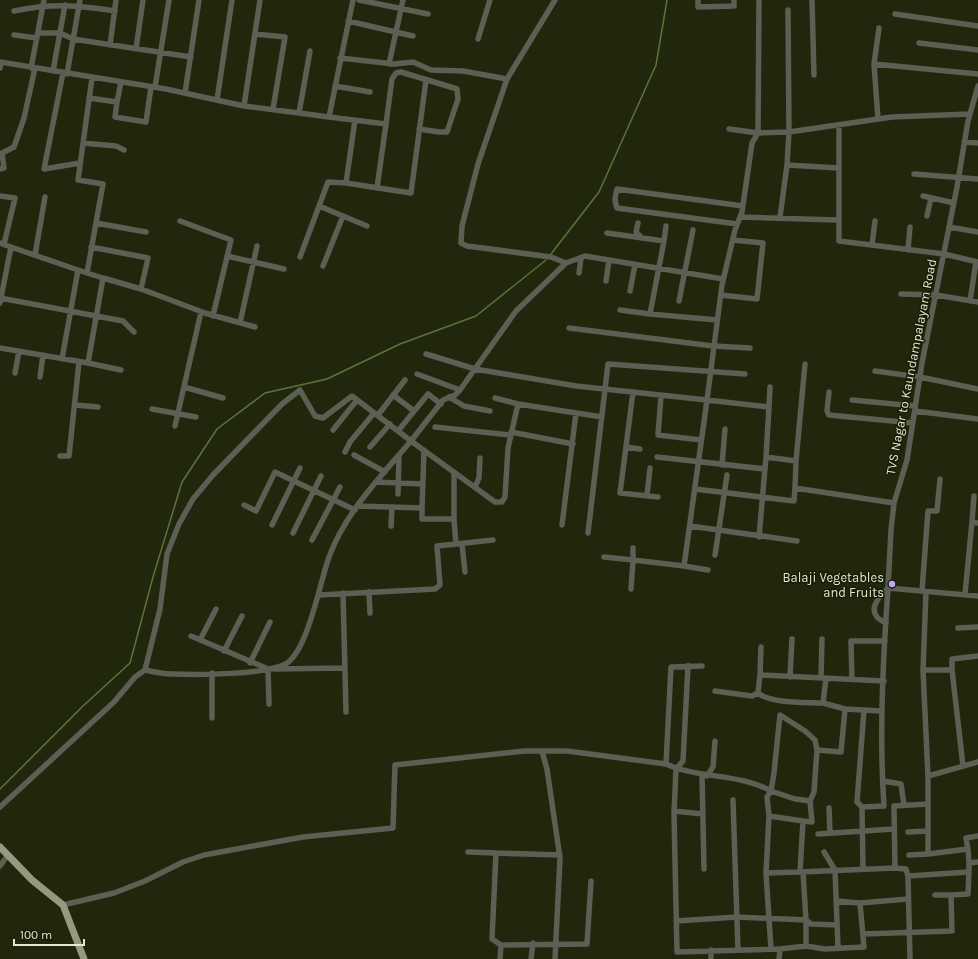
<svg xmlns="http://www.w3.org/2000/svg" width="978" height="959" font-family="Karla,sans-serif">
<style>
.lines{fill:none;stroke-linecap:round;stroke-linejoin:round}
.stream{stroke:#63703a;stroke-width:1.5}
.minor{stroke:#5c5f53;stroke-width:5.5}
.major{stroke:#939a80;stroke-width:7}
.poi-dot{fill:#c2a8f2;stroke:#181e04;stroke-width:1.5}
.labels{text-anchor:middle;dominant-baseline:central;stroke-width:3;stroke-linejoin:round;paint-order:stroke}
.street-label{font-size:13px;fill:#e2e7d7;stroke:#181e04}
.poi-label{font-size:13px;fill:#e2e7d7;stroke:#181e04;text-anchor:end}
</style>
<rect width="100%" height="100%" fill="#21270c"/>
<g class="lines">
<!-- stream -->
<path class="stream" d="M551 254 599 192 656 65 667 0
M0 789 83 706 130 663 153 577 182 482 217 429 265 393 327 379 400 344 476 316 546 260"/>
<!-- minor -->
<path class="minor" d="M359 0 428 14
M555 0 507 79 478 164 462 226 461 243 467 246 551 257 566 263
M698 0V7L734 6V0
M812 0 814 75
M14 11C52 3 77 5 115 11
M895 14 978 26
M348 21 413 36
M38 33H60L73 39 191 57
M255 34 285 37 273 109
M14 35 37 38
M478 39 490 0
M919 43 978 50
M110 45 116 0
M136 49 143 0
M340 58 394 64 413 62 431 70 463 71 507 79
M0 62 166 89 244 106 260 0
M389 64 403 0
M874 64 978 74
M0 68 1 62
M31 68 44 0
M53 71 65 5
M63 73 44 169 80 163
M67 74 80 0
M335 86 370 92
M978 86 968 121 957 187 922 363 907 460 894 503 891 530 888 588 978 596
M155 87 169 0
M185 93 199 0
M89 98 117 102 115 117 146 122 151 87
M217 100 232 0
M117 102 121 82
M244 106 299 113 310 51
M299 113 329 117 353 0
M329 117 386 124 392 79 396 73 401 72 457 89 458 99 447 132H439L419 129
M878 119 874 64 879 28
M355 120 346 183 411 193 426 80
M839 125V241L944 254 978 262
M729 129 758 133 759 0
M964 142 978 143
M83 143 116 146 124 150
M787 165 839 168
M0 169 4 168 2 153 14 147 24 118 35 68
M914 174 978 179
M377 188 386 124
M0 196 15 198 4 244
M923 196 954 203
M319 206 367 226
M927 216 931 198
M740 217 838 220
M780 217 787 165 789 132 788 10
M180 221 231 240 213 316
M96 223 146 232
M638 223 636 232 642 238
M737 224 617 208C614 200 615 197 617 189L743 206
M949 227 978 232
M607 233 664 241 650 314 717 320
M664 241 666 226
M0 243 11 247 0 303
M872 245 875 221
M11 247 78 270
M91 247 148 258 141 289 103 278
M908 250 910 227
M35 255 45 197
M227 256 284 269
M300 257 328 182 346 183
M323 266 343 216
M579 273 581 258
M606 281 609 260
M141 289 205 313 255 327
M630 291 635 265
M901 294 936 295 978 302
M721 295 757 299 763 243 733 240
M0 298 123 321 134 332
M679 301 693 230
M970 301 976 262
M620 310 650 314
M240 323 257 246
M569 328 713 346 750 348
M0 348 88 363 103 278 87 273
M426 354 475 369 576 386 707 400 684 566 633 560 631 589
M62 359 78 270 87 273 103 184 78 180 92 78
M88 363 121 370
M875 371 920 377 978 389
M15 373 19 351
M417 374 460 390
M40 377 43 355
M184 387 223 398
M633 392 620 493 658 497
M829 392 827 411 829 415 913 423
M393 395 414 411
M661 396 658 435 701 440
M449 397 464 406 490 411
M495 398 518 404
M852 400 915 406
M75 405 98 407
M769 407 770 387
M152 409 196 417
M915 411 978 419
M378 415 405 380
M602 417 518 404 508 448 505 497 502 502H495L411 441 443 400 455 395 460 390 516 311 566 263 585 256 723 279
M175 426 201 312
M435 427 511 435
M333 430 357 400
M398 431 428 394 441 404
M511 432 573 444
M370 447 390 424
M626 447 640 449
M345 452 350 442 374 413
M354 455 385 472
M60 456H69L79 362
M657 457 765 469
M796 461 805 364
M722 465 725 429
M376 482 423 484
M475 487 479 478 480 458
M695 489 794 501 795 488
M398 494 399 456
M647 495 650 468
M894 503 795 488 796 461 766 457 769 407 707 400 722 285 735 230 742 212 752 143 758 133 789 132 892 117 970 114
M244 505 256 511 275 472 355 510
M357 506 422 508 424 450
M422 508V519H454V472
M972 522 974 496
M272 525 300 468
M562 525 576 413
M391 526 392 507
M690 526 797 541
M293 533 321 476
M588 533 608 364 745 374
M759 537 766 457
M312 540 340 487
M456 544 493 540
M462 544 465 572
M715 555 727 475
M604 557 633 560V548
M684 566 708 570
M922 591 928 511H937L940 479
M369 592 370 613
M926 592 923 670 928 776V854L968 849 969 863 978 862
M343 593 346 712
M965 594 972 522 978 523
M319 595 435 589 440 585 437 546 456 544 454 519
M886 623C865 614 876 599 888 588
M958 628 978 627
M191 636 266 668
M200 640 216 609
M224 651 242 616
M250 663 270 622
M688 666 683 761 676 769 674 813 677 952 780 949 779 959
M268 669 269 704
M274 669 345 668
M923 670H952
M212 673V718
M760 675 761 647
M790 677 792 639
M821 678 822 639
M852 680 851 641H885
M715 691 752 696 758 693 760 675 884 681
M758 693C772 704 805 702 823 703L826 678
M823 703 845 709
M542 751H567L666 764C699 779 739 773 771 791L774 773 780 715 805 731 815 740 817 750
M666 764 671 667 702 666
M963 766 952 670V659L978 656
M702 775 704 869
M707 776 713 767 715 741
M928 776 978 762
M883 781 901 784 904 805
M733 800 738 950
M0 807 114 702 135 677 145 670C154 672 163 674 172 674 196 675 268 675 287 663 308 649 320 582 329 557 345 513 381 476 411 441L352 396 323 418 315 416 300 390 282 404 213 475 193 499 179 524 167 554 160 609 145 670
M862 807 884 806C879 733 883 661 888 588
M829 808 830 833
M674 811 703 814
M769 816 767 797 771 791 795 799 810 801
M803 821 812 822 810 801 814 792 817 750 841 752 845 709 881 711
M908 832 927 831
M818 834 894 829
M968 849 966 838 978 836
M468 852 496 853
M824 852 835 870 838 948
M560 855 496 853 492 939 501 945 587 944 591 881
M909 855 928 854
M0 866 8 855
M895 868 894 806 928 804
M863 869 862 807 857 802 864 710
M766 873 800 872
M908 876 910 959
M935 895H951
M836 901 860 903
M63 905 114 893 145 881 183 862 204 855 303 837 393 828 395 765 524 751H542L547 769 560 858 555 959
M676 921 737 917 806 920 803 872
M863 934 952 931 951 895 968 894 969 872
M806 946V920L811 924 837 925
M771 949 766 873 769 816 803 821 800 872 895 868 906 869 908 876 969 872V863
M780 949 806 946 825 949 864 947 860 903 908 899
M711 950V959
M500 959 501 945
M531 959 533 943"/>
<!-- major -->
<path class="major" d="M0 847 32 880 63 905 84 959"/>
</g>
<!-- markers -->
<circle class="poi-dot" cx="892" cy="584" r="4"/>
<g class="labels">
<!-- street labels -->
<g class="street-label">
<text transform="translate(911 367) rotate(-79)">TVS Nagar to Kaundampalayam Road</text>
</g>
<!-- poi labels -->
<g class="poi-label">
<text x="884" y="577">Balaji Vegetables<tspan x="884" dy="15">and Fruits</tspan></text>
</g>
</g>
<!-- scale -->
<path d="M14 939v6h70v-6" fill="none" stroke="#e2e7d7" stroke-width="2"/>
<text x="20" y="939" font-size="12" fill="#e2e7d7" stroke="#181e04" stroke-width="3" paint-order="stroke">100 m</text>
</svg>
